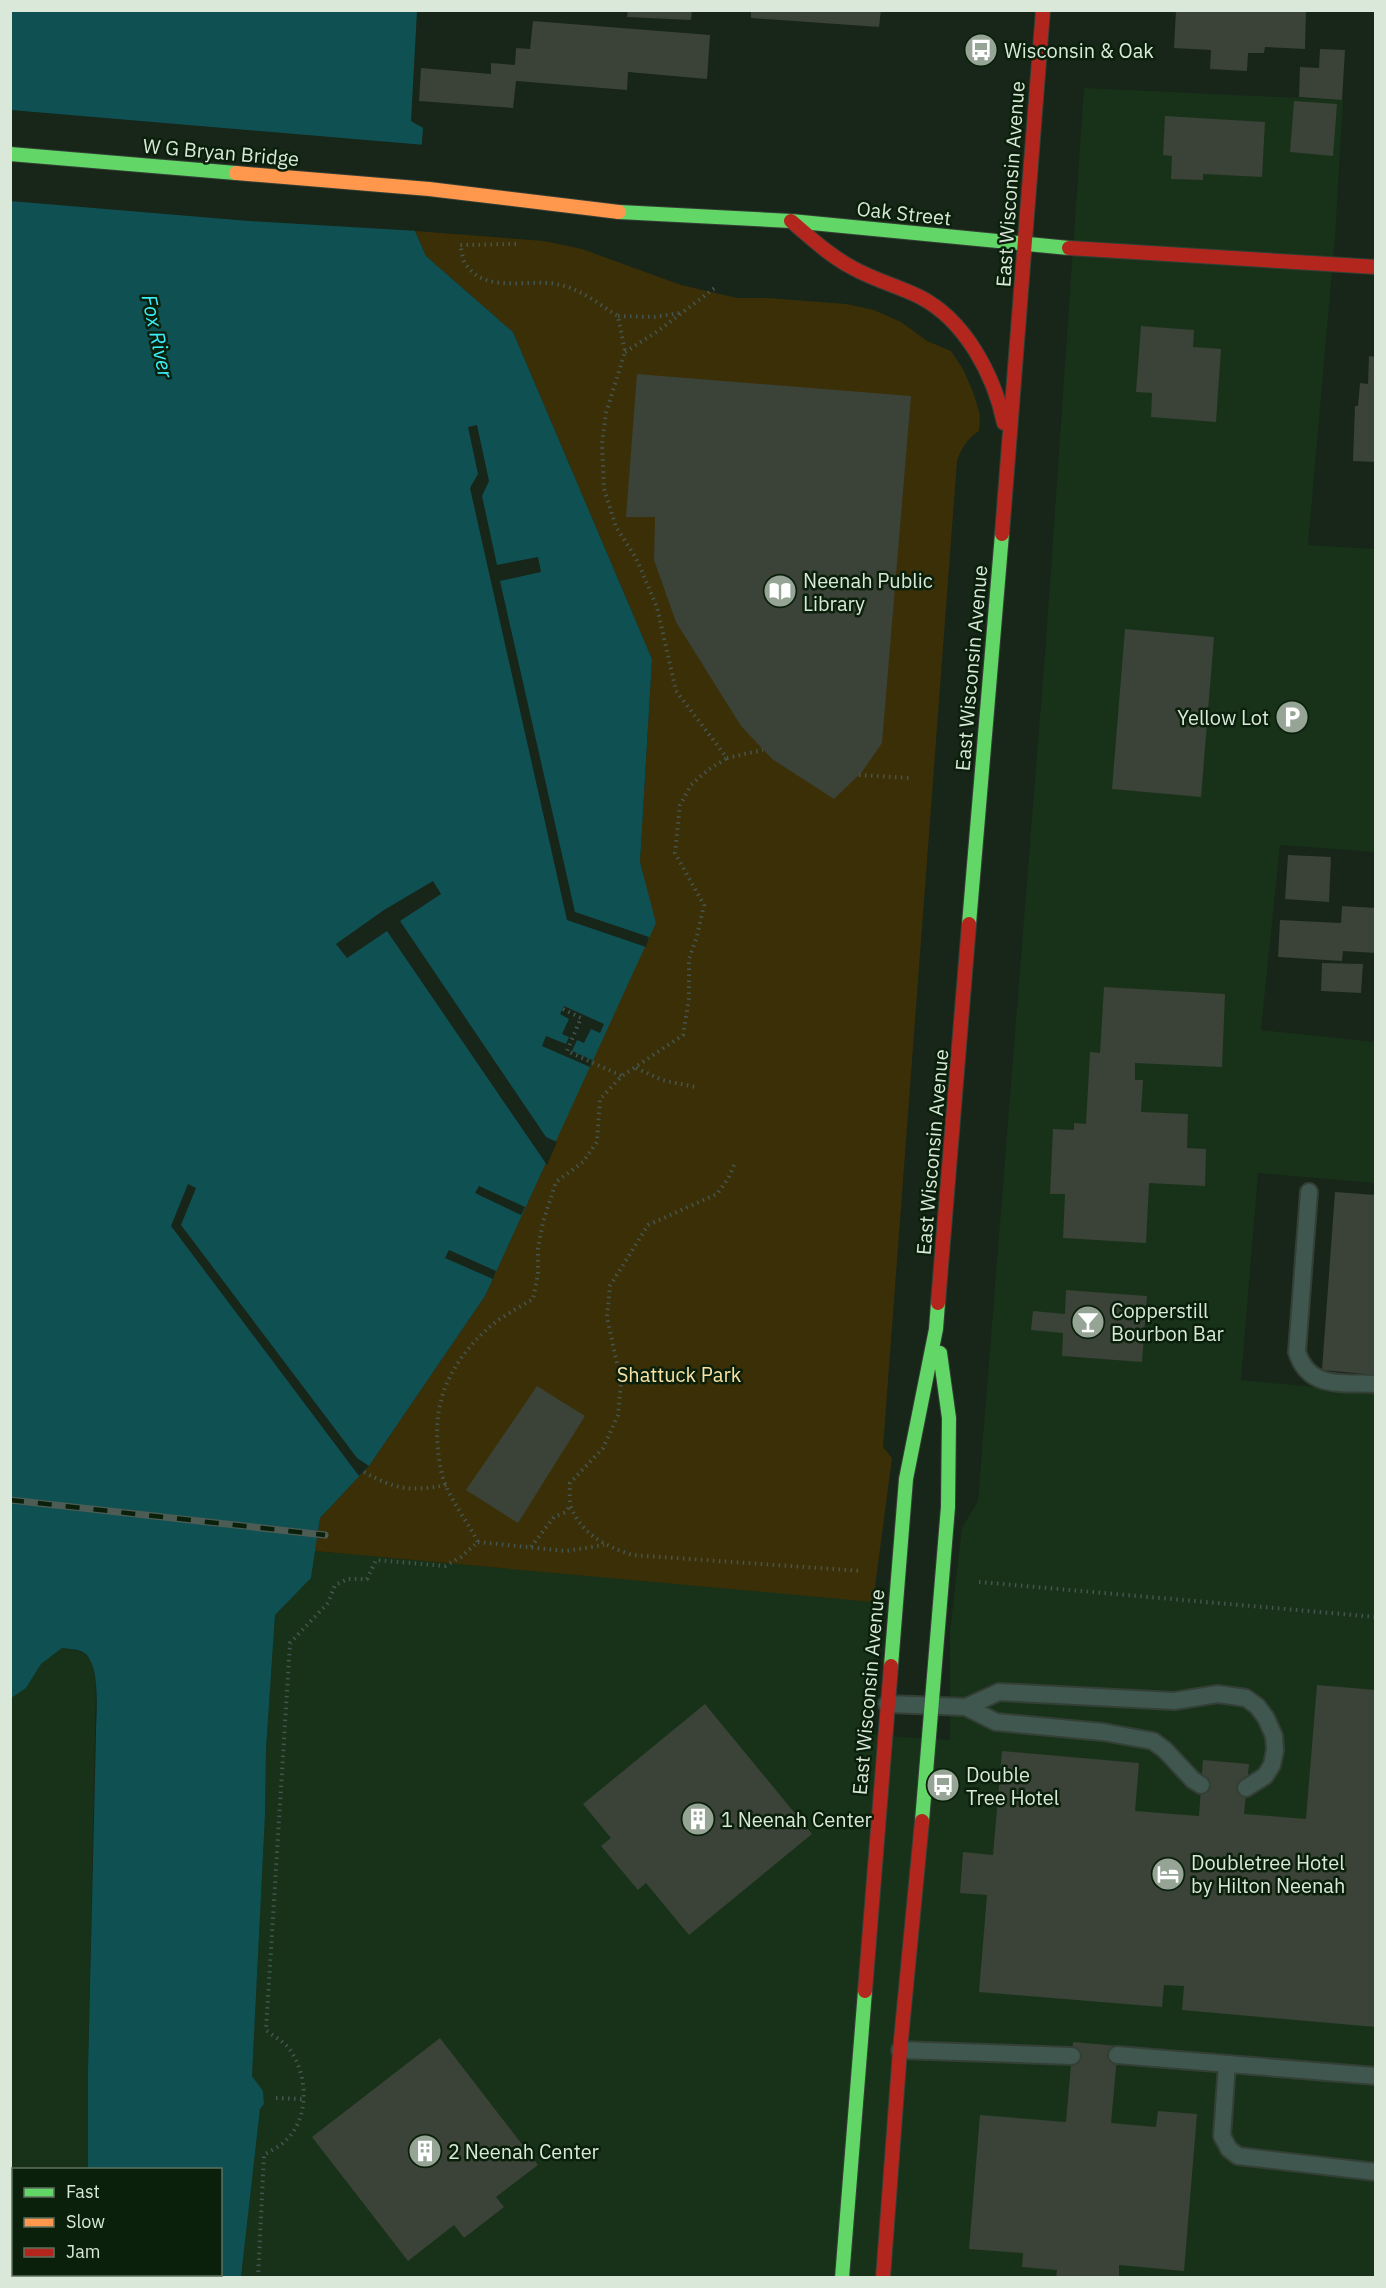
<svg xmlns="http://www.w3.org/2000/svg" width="1386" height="2288" font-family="'IBM Plex Sans',sans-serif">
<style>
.built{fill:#18321a}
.green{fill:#3b2f07}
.water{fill:#0f5052}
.pier{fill:#182519}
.building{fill:#3b4237}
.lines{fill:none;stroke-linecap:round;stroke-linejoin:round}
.lane-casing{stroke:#343f35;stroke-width:20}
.fast-casing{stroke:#343f35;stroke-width:16}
.slow-casing{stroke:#343f35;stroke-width:16}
.jam-casing{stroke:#343f35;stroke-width:16}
.path{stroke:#45554f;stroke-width:4;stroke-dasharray:1.5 4.5;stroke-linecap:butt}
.lane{stroke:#3f574f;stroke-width:16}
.fast{stroke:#63d668;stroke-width:14}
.slow{stroke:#ff974d;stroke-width:14}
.jam{stroke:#b3261e;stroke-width:14}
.rail-casing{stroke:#4d5c54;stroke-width:7}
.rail{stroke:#0a200b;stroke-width:4.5;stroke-dasharray:14;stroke-linecap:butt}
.labels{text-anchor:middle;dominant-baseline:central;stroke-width:5;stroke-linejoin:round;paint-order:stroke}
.poi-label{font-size:20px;fill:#dae8da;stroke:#0a200b;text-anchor:start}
.street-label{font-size:20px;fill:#dae8da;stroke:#0a200b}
.park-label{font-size:20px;fill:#fae1a4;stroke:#0a200b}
.water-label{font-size:21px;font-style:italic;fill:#3ceefa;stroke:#0a200b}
</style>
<rect width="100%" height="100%" fill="#182519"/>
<!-- built -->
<path class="built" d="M1084 88 1343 100 1335 237 1308 545 1375 549V852L1280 845 1261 1030 1375 1042V1183L1258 1173 1241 1380 1375 1393V2277L241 2278 260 2109 264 2104 263 2091 252 2076 265 1815 266 1749 275 1615 311 1578 315 1551 884 1602 882 1624 874 1633 873 1735 950 1740V1632L962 1528 978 1501 1046 641Z
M62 1648 83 1652 92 1661 96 1683 88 2071V2169L14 2170V2274L103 2275 102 2277H11L10 1698 26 1688 41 1664Z"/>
<!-- green -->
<path class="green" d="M415 231 544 241 582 249 681 285 737 298H768L846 304 874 310 901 322 927 341 951 351 963 369 973 392 980 415 979 431C967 439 962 447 957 461L883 1447 892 1458 873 1602 315 1551 320 1518 369 1466 485 1296 655 923 640 862 652 659 513 332 426 256Z"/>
<!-- water -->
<path class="water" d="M11 11H417L411 121 423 128 415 231 426 256 513 332 652 659 640 862 656 923 485 1296 369 1466 320 1518 311 1578 275 1615 266 1749 265 1815 252 2076 263 2091 264 2104 260 2109 241 2277H102L103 2274H220V2170L88 2169V2071L96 1733C96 1714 102 1659 81 1651 75 1649 68 1649 62 1648L41 1664 26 1688 11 1698Z"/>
<!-- pier -->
<path class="pier" d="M11 110 425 145 418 231 249 221 10 201Z
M477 425 489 481 482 496 497 565 538 557 541 572 500 581 575 912 649 937 646 947 567 920 470 488 478 474 468 427Z
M433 881 441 894 400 921 546 1137 557 1142 547 1165 387 931 347 958 336 944 384 910Z
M564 1006 604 1024 600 1033 591 1029 584 1043 577 1040 572 1051 592 1060 590 1067 542 1046 546 1036 566 1044 569 1037 562 1034 569 1019 560 1014Z
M188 1184 196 1188 181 1225 357 1458 369 1466 359 1476 171 1226Z
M479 1186 525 1207 521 1215 475 1193Z
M449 1250 496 1271 493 1279 445 1258Z"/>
<!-- building -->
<path class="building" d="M628 10H692L691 20 627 17Z
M751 10H881L879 27 751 18Z
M1176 10H1306L1305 49 1265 47 1264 53H1248L1247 71 1210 69 1211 50 1174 48Z
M533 21 710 35 707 79 628 72 627 90 516 81 513 108 419 101 421 68 491 74V63L515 65 516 48 530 49Z
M1320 49 1345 50 1342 100 1299 97 1300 67 1319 68Z
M1294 101 1337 104 1333 156 1290 152Z
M1165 116 1265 122 1262 177 1203 174V180L1171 179 1172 156 1163 155Z
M1141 326 1194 330 1193 347 1221 349 1216 422 1151 417 1152 393 1136 392Z
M1369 356 1376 357V462L1353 461 1355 406H1358L1360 383 1368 384Z
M637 374 911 396 882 743 862 772 834 799 772 759 741 726 676 622 654 560 655 517H626Z
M1125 629 1214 637 1201 797 1112 789Z
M1288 855 1331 857 1329 902 1285 899Z
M1342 906 1376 908V953L1343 951 1342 961 1278 957 1280 920 1341 923Z
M1322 963 1363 964 1361 993 1321 991Z
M1104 987 1225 994 1222 1067 1135 1063V1080H1143L1141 1112 1188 1114 1187 1148 1206 1149 1205 1186 1149 1183 1146 1243 1063 1238 1065 1194H1050L1053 1129 1074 1130V1123L1086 1124 1090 1052 1100 1053Z
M1335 1192 1376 1195V1375L1322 1370Z
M1066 1290 1147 1296 1142 1362 1062 1356 1063 1333 1031 1330 1033 1311 1065 1314Z
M537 1386 585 1416 518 1523 466 1490Z
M1317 1685 1376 1690V2027L1182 2010 1184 1986 1164 1985 1162 2007 979 1992 987 1895 960 1893 963 1852 993 1855 1002 1751 1139 1763 1135 1811 1199 1816 1203 1760 1249 1764 1244 1814 1306 1819Z
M705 1704 812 1834 689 1935 646 1883 638 1890 601 1846 611 1838 583 1804Z
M440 2038 538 2165 496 2197 504 2207 464 2238 454 2225 408 2261 312 2137Z
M1073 2042 1118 2046 1111 2123 1156 2127 1158 2111 1197 2114 1184 2271 1119 2265V2278L1092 2276V2278H1056L1057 2270 1022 2267 1023 2253 969 2249 980 2115 1066 2122Z"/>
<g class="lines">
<defs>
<path id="lane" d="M1309 1192 1297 1352C1309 1390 1342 1382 1376 1384
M887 1704 966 1707
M1201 1785 1193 1780 1165 1750 1153 1741 1103 1732 996 1722 966 1707 999 1692 1174 1701 1218 1694 1246 1698 1257 1706 1266 1718 1274 1736 1275 1750 1272 1765 1265 1776 1246 1788
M900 2050 1072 2056
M1117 2055 1376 2076
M1227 2064 1222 2136 1229 2149 1238 2156 1376 2172"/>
<path id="fast" d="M10 154 236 173
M619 212 791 221 1069 248
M969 924 1002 534
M891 1666 906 1479 936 1329 938 1303
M922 1821 948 1507 949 1418 940 1353
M842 2278 865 1991"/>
<path id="slow" d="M236 173 429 189 619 212"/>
<path id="jam" d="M791 221C811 238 830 256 853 268 874 280 898 286 920 297 965 320 994 375 1004 423
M1069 248 1376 267
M1002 534 1043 10
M938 1303 969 924
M865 1991 891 1666
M883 2278 900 2050 922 1821"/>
</defs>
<!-- lane casing -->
<use href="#lane" class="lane-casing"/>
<!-- fast casing -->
<use href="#fast" class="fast-casing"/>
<!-- slow casing -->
<use href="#slow" class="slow-casing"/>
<!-- jam casing -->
<use href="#jam" class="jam-casing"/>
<!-- path -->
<path class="path" d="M516 244 460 245C462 250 462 258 465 263 485 296 532 277 561 285 582 290 600 305 618 316L625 352 606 413 602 443 604 489 616 527 636 558 657 607 676 691 727 758 763 750
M618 316 654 317 679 313
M625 352 658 331 716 287
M859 775 911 778
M563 1009 581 1018 567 1051 622 1076
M636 1068 662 1080 695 1087
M734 1165 728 1179 717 1194 648 1225 610 1286 607 1317 621 1382 618 1415 603 1448 570 1483C570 1490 569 1500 571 1507 582 1535 606 1546 632 1555L862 1571
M364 1472C395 1489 410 1492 446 1485
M478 1542 566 1551 604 1545
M531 1547 554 1517 566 1512 570 1505
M979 1582 1376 1617
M276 2098 303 2099
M258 2278 264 2155C271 2150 281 2146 287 2139 311 2116 308 2068 285 2044 279 2039 272 2035 266 2030L290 1643 328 1603 335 1585 348 1579H367L376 1560 445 1566 461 1557 478 1542C468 1523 454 1505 446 1486 441 1475 439 1461 438 1449 433 1402 449 1366 483 1333 497 1319 516 1309 533 1299L538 1274V1248L543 1222 556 1182 583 1162 597 1142 600 1099 622 1076 683 1035 689 998V959L697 936 704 905 675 853 680 805 691 785 708 770 727 758"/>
<!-- lane -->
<use href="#lane" class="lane"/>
<!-- fast -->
<use href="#fast" class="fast"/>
<!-- slow -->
<use href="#slow" class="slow"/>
<!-- jam -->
<use href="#jam" class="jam"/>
<defs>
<path id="rail" d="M10 1500 325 1535"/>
</defs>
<!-- rail casing -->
<use href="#rail" class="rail-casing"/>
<!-- rail -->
<use href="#rail" class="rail"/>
</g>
<!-- icons -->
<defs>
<symbol id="bus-disc" viewBox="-11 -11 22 22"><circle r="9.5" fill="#96a496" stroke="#0a200b"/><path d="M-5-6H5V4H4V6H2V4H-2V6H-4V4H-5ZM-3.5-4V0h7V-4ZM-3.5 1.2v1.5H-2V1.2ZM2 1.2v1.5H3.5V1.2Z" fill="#fff"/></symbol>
<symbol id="library-disc" viewBox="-11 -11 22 22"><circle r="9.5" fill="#96a496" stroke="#0a200b"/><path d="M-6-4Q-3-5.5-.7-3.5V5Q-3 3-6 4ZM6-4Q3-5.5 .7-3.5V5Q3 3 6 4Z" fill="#fff"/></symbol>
<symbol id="parking-disc" viewBox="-11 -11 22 22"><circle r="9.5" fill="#96a496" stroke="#0a200b"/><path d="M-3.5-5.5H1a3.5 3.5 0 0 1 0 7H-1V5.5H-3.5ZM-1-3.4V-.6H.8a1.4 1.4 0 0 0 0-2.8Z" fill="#fff"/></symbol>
<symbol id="bar-disc" viewBox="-11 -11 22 22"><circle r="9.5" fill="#96a496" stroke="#0a200b"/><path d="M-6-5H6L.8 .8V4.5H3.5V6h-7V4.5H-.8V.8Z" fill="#fff"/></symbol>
<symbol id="building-disc" viewBox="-11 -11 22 22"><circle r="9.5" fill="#96a496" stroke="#0a200b"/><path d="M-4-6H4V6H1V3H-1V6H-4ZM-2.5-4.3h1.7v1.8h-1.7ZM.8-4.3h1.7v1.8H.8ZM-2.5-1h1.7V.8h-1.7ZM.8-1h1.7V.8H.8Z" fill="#fff"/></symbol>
<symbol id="hotel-disc" viewBox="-11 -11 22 22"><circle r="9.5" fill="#96a496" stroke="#0a200b"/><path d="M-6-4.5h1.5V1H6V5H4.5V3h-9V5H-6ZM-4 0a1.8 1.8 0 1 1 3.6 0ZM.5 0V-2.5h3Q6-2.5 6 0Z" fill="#fff"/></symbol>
</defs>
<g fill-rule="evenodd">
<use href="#bus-disc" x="962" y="31" width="38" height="38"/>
<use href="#library-disc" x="761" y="572" width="38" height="38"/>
<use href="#parking-disc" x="1273" y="698" width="38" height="38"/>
<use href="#bar-disc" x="1069" y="1303" width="38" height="38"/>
<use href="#bus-disc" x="924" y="1766" width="38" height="38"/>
<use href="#building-disc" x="679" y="1800" width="38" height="38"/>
<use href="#hotel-disc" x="1149" y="1855" width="38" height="38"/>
<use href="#building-disc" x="406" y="2132" width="38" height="38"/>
</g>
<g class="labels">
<!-- poi labels -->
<g class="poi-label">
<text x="1004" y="50">Wisconsin &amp; Oak</text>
<text x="803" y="580">Neenah Public<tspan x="803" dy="23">Library</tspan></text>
<text x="1269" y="717" text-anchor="end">Yellow Lot</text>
<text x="1111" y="1310">Copperstill<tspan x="1111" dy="23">Bourbon Bar</tspan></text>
<text x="966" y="1774">Double<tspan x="966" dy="23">Tree Hotel</tspan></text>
<text x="721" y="1819">1 Neenah Center</text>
<text x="1191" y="1862">Doubletree Hotel<tspan x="1191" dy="23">by Hilton Neenah</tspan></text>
<text x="448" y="2151">2 Neenah Center</text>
</g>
<!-- street labels -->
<g class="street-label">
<text transform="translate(221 152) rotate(5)">W G Bryan Bridge</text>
<text transform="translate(1010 184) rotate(-86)">East Wisconsin Avenue</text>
<text transform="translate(904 213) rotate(6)">Oak Street</text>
<text transform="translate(971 668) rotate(-85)">East Wisconsin Avenue</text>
<text transform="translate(932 1152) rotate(-85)">East Wisconsin Avenue</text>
<text transform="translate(868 1692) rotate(-85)">East Wisconsin Avenue</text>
</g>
<!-- park labels -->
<g class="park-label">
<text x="679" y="1374">Shattuck Park</text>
</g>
<!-- water labels -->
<g class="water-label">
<text transform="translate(158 336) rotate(78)">Fox River</text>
</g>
</g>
<!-- border -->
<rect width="1386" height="2288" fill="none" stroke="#dae8da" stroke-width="24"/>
<!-- legend -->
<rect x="12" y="2168" width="210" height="108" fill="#0a200b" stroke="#5d705e" stroke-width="1.5"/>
<rect x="24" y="2188" width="30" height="9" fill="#63d668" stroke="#5d705e" stroke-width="1.5"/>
<text x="66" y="2198" font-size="18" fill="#dae8da">Fast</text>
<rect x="24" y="2218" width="30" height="9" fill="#ff974d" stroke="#5d705e" stroke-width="1.5"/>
<text x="66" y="2228" font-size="18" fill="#dae8da">Slow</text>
<rect x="24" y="2248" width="30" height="9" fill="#b3261e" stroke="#5d705e" stroke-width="1.5"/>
<text x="66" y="2258" font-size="18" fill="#dae8da">Jam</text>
</svg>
